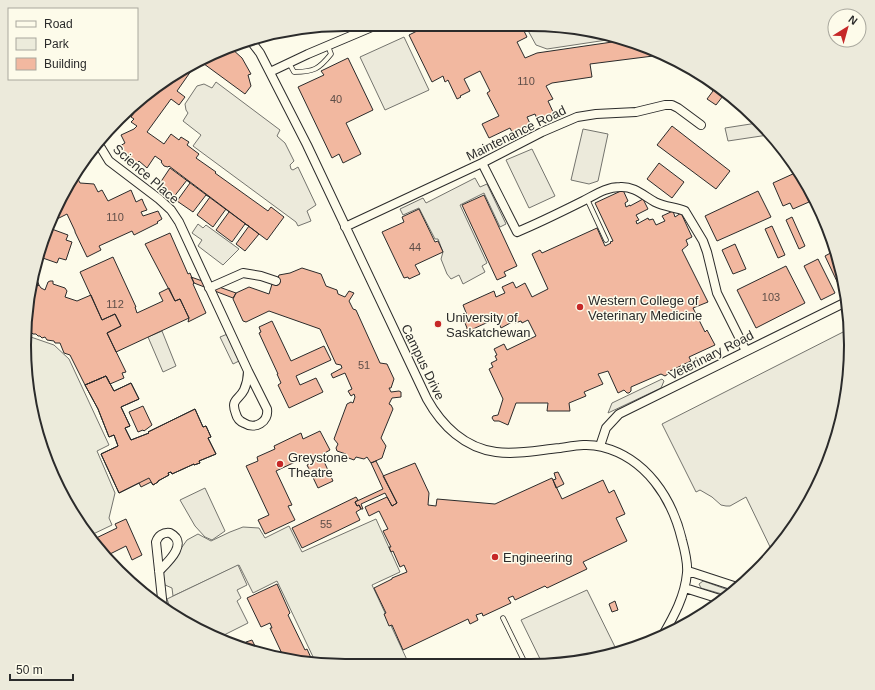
<svg xmlns="http://www.w3.org/2000/svg" width="875" height="690" font-family="Arial,sans-serif">
<style>
.green{fill:#ecebdb;stroke:#74746e}
.parking{fill:#eceadb;stroke:#74746e}
.building{fill:#f2b8a0;stroke:#2b2b2b}
.lines{fill:none;stroke-linecap:round;stroke-linejoin:round}
.lane-casing{stroke:#2b2b2b;stroke-width:5.5}
.street-casing{stroke:#2b2b2b;stroke-width:10}
.lane{stroke:#fdfbea;stroke-width:4}
.street{stroke:#fdfbea;stroke-width:8}
.poi-dot{fill:#c62828;stroke:#fdfbea;stroke-width:1.5}
.labels{text-anchor:middle;dominant-baseline:central;stroke-width:3;stroke-linejoin:round;paint-order:stroke}
.number-label{font-size:11px;fill:#5d4e48}
.street-label{font-size:13px;fill:#2b2b2b;stroke:#fdfbea}
.poi-label{font-size:13px;fill:#2b2b2b;stroke:#fdfbea;text-anchor:start}
.rim{fill:none;stroke:#2b2b2b;stroke-width:2}
</style>
<rect width="100%" height="100%" fill="#fdfbea"/>
<!-- green -->
<path class="green" d="M25 335 54 345 69 359 109 445 97 451 115 493 109 518 112 525 89 536 67 505 35 428 24 345Z
M376 519 400 572 372 585 408 662 315 661 277 581 253 593 239 565 173 596 172 588 165 585 163 574 187 540 198 534 211 541 230 532 243 527 259 528 265 538 289 526 302 552Z
M703 581 734 592 729 596 701 588 699 584Z"/>
<!-- parking -->
<path class="parking" d="M525 25H551L620 38 547 49 536 45Z
M404 37 429 90 385 110 360 57Z
M216 82 280 130 277 136 285 143 294 161 290 165 291 169 293 170 298 167 316 205 307 211 311 221 298 226 296 222 193 146 201 135 183 121 188 113 186 110 185 104 197 86 204 84 212 88Z
M757 123 768 135 728 141 725 128Z
M583 129 608 134 598 181 589 184 571 180Z
M532 149 555 196 529 208 506 160Z
M475 178 480 187 487 184 506 224 500 227 484 193 460 205 487 263 482 266 485 272 463 284 459 275 451 279 447 274 441 259 443 252 438 239H435L419 208 403 215 400 209 423 198 426 203Z
M198 224 203 228 206 225 239 249 223 265 198 246 202 240 192 233Z
M849 329 850 366 840 428 818 487 785 541 773 553 746 497 730 506H726L721 505 712 497 700 490 696 492 662 424Z
M162 331 176 366 163 372 148 337Z
M230 333 243 359 233 364 220 337Z
M662 379 664 381 661 388 608 413 612 403Z
M205 488 225 531 212 540 205 537 195 526 180 500Z
M238 565 247 585 237 590 241 598 237 601 248 623 224 635 228 643 222 641 172 613 167 599Z
M587 590 618 653 613 655 551 665H543L521 620Z"/>
<!-- building -->
<path class="building" d="M423 24 521 25 527 37 517 42 525 58 537 53 626 40 633 41 661 53V55L590 64 592 77 552 83 546 86 553 99 548 101 554 114 538 121 535 114 527 117 532 128 514 136 510 128 489 138 482 124 499 116 487 93 490 91 480 71 464 79 470 91 460 96 461 97 457 99 448 80 445 82 443 76 432 82 409 35 423 28 421 25Z
M231 48 242 58 251 74 248 75 251 86 245 94 200 61Z
M348 58 373 110 346 123 361 154 343 163 339 154 332 158 298 87 324 75 321 71Z
M198 61 177 91 185 97 179 105 171 99 147 132 164 144 171 134 179 140 181 137 189 142 187 145 199 154 196 158 216 172 215 173 268 211 271 207 284 217 267 240 169 166 168 167 164 166 161 162 162 161 155 156 147 168 139 161 136 164 132 162 120 146 125 143 121 135 134 129 137 126 131 122 134 119 131 117 147 96 185 67Z
M707 79 726 92 716 105 707 99 713 91 704 83Z
M672 126 730 171 716 189 657 145Z
M659 163 684 182 672 198 647 179Z
M170 168 259 234 245 251 236 244 249 226 245 224 232 242 216 230 229 212 226 209 213 227 197 215 210 197 206 195 193 212 177 201 190 183 187 180 173 198 158 186Z
M795 173 809 202 793 209 790 203 783 206 773 183Z
M74 176 75 178 77 177 80 183 94 184 98 192 102 190 108 201 131 190 136 202 142 199 144 204 147 210 141 212 143 216 158 211 162 219 157 222 158 223 134 235 132 231 99 246 101 250 87 257 75 232V231L67 214 57 219 55 214 67 184Z
M623 190 628 201 625 203 626 207 630 205V206L643 199 648 209 636 215 639 220 636 221 637 224 648 218 649 220 653 219 656 225 665 221 662 216 673 211 675 217 681 213 692 237 686 240 688 245 682 250 708 302 693 308 705 332 707 330 715 345 689 357 691 361 670 371 668 374 665 376 661 374 631 387V391L629 393H627L624 390 618 393 608 371 598 374 603 384 584 392 586 396 569 403 570 411H547L548 403H516L508 425 499 421H494L492 418 493 416 498 415 503 399 489 369 493 367 491 363 497 360 495 356 497 355 494 349 504 344 507 350 536 336 528 320 522 323 521 321 515 323 514 321 501 328 497 318 473 329 471 335H467L465 331 467 328 465 323 469 320 463 305 494 291 496 297 505 293 502 287 513 282 516 288 525 283 532 297 548 289 532 254 540 250 542 253 597 228 605 246 611 243 610 242 613 241 595 203Z
M758 191 771 217 717 241 705 216Z
M484 195 517 266 504 272 506 276 497 280 462 205Z
M419 209 435 242 438 241 443 252 415 265 420 274 409 279 408 277 404 278 382 232 404 222 402 217Z
M792 217 805 246 799 249 786 220Z
M772 226 785 255 778 258 765 229Z
M49 228 68 235 66 240 72 242 66 260 59 258 57 263 37 256Z
M170 233 188 274 190 273 194 283 193 284 206 313 188 322 189 318 180 299 175 301 145 244Z
M735 244 746 269 733 274 722 250Z
M836 250 845 288 841 290 825 256Z
M113 257 136 307H135L137 313 163 301 159 293 169 288 175 301 180 299 189 318 116 352 107 333 121 326 115 314 102 320 80 272Z
M818 259 835 293 821 300 804 266Z
M786 266 805 303 756 328 737 290Z
M302 268 321 274 326 286 337 290 338 294 345 297 349 291 354 293 349 301 353 309 356 310 380 363 387 364 394 379 391 388H389L391 392 399 391 401 392V397L392 398 389 404 391 405 393 409 381 438 386 446 382 458 371 463 367 457 364 459 356 457 354 460 346 457V454L337 451 336 448 338 444 334 439 347 404 351 402 353 403 355 397 354 394 351 396 348 391 352 389 345 373 333 378 331 374 342 368 341 365 336 364 320 329 269 311 246 322 243 321 233 299 236 293 249 287 269 294 272 284 276 283 279 275 290 273Z
M34 272 39 285 34 287 32 283Z
M191 277 236 293 233 298 194 283Z
M50 281H53V284L65 288 67 291 65 297 77 301 91 295 102 320 115 314 121 326 107 333 126 372 122 373 124 378 110 384 106 376 85 385 70 355 64 353 60 343H55L54 341 47 340 45 337 42 338 40 336H38L36 334H33L31 332H28L26 330 32 288 39 285 41 288 45 290 48 282Z
M272 321 291 361 324 346 331 360 296 376 300 385 316 378 323 392 289 408 278 385 281 383 277 374H278L259 333 261 332 259 327Z
M106 376 114 391 131 383 139 399 121 407 130 426 125 428 131 440 149 433 148 432 195 409 203 427 206 426 211 437 208 438 216 454 199 461 200 463 194 465V464L172 474 171 472 168 473 169 475 158 481V482L153 485 149 478 119 493 101 454 118 446 114 435 109 437 98 409 85 385Z
M106 376 114 391 131 383 139 399 121 407 130 426 125 428 131 440 149 433 148 432 195 409 203 427 206 426 211 437 208 438 216 454 199 461 200 463 194 465V464L172 474 171 472 168 473 169 475 158 481V482L153 485 151 482 141 487 139 483 119 493 101 454 118 446 114 435 109 437 98 409 85 385Z
M143 406 152 425 144 431 143 430 138 432 129 412Z
M320 431 330 450 321 455 333 481 318 488 307 465 314 462 310 455 276 471 292 505 288 506 295 520 265 534 258 520 269 515 246 466 258 461 257 457 275 449 274 446 301 433 303 439Z
M376 461 397 503 392 506 385 493 361 504 363 509H361L359 505 357 506 355 502 383 489 371 463Z
M415 463 429 493 428 505 436 506 437 499 495 504 552 478 562 499 603 480 609 493 614 490 625 514 616 518 627 541 583 562 587 569 547 588 545 586 515 600 513 596 508 598 511 603 483 616 482 613 476 615 478 620 470 624 468 619 403 650 392 625 389 626 384 614 386 613 374 588 392 579V578L407 572 404 565 400 567 393 551 391 552 389 547H391L383 531 388 529 379 511 369 516 365 507 387 497 392 506 397 503 383 476Z
M558 472 564 484 556 488 553 480 556 479 554 473Z
M356 497 358 500 355 502 357 506 359 505 361 509 356 512 360 520 302 548 292 528Z
M126 519 142 555 132 560 126 546 108 555 113 565 104 556 92 540 117 528 115 524Z
M277 584 290 613 288 615 305 650 307 649 312 660H285L270 628H272L270 623 261 627 247 598Z
M615 601 618 610 612 612 609 604Z
M252 640 258 652 238 646 240 645 241 647 247 644 246 642Z"/>
<g class="lines">
<defs>
<path id="lane" d="M289 63 294 72C314 72 319 69 331 54L328 46
M587 199 606 240
M503 618 526 665"/>
<path id="street" d="M250 40 260 53 307 145 427 399C442 426 465 448 496 452 517 455 539 450 560 448 574 446 587 443 602 447 646 458 672 498 682 540 685 551 688 563 687 573 685 596 674 616 663 635
M270 72 308 54 379 24
M98 143 109 161 159 199 171 210 179 222 248 371
M482 163 517 232C539 223 561 212 583 201 595 195 606 187 620 187 634 186 644 196 655 202 665 207 675 207 685 211L703 241 707 252 717 293 746 351
M345 227 482 163 542 132 577 117 596 114 636 112 665 105H672L678 108 701 125
M209 288 243 273 261 276 276 281
M248 371 267 409C269 422 255 430 244 423 239 421 237 418 236 414 230 399 239 400 244 390 247 383 248 378 248 371Z
M600 446 606 428 619 414 848 301
M159 571C168 562 189 543 170 533 163 532 158 536 156 542L163 608
M688 571 740 588
M685 588 723 600"/>
</defs>
<!-- lane casing -->
<use href="#lane" class="lane-casing"/>
<!-- street casing -->
<use href="#street" class="street-casing"/>
<!-- lane -->
<use href="#lane" class="lane"/>
<!-- street -->
<use href="#street" class="street"/>
</g>
<!-- markers -->
<g class="poi-dot">
<circle cx="580" cy="307" r="4"/>
<circle cx="438" cy="324" r="4"/>
<circle cx="280" cy="464" r="4"/>
<circle cx="495" cy="557" r="4"/>
</g>
<g class="labels">
<!-- number labels -->
<g class="number-label">
<text x="526" y="81">110</text>
<text x="336" y="99">40</text>
<text x="115" y="217">110</text>
<text x="415" y="247">44</text>
<text x="771" y="297">103</text>
<text x="115" y="304">112</text>
<text x="364" y="365">51</text>
<text x="326" y="524">55</text>
</g>
<!-- street labels -->
<g class="street-label">
<text transform="translate(516 133) rotate(-26)">Maintenance Road</text>
<text transform="translate(146 174) rotate(41)">Science Place</text>
<text transform="translate(711 355) rotate(-27)">Veterinary Road</text>
<text transform="translate(423 362) rotate(64)">Campus Drive</text>
</g>
<!-- poi labels -->
<g class="poi-label">
<text x="588" y="300">Western College of<tspan x="588" dy="15">Veterinary Medicine</tspan></text>
<text x="446" y="317">University of<tspan x="446" dy="15">Saskatchewan</tspan></text>
<text x="288" y="457">Greystone<tspan x="288" dy="15">Theatre</tspan></text>
<text x="503" y="557">Engineering</text>
</g>
</g>
<!-- crop -->
<path d="M0 0H875V690H0ZM345 31H530A314 314 0 0 1 844 345V345A314 314 0 0 1 530 659H345A314 314 0 0 1 31 345V345A314 314 0 0 1 345 31Z" fill="#eceadb" fill-rule="evenodd"/>
<path class="rim" d="M345 31H530A314 314 0 0 1 844 345V345A314 314 0 0 1 530 659H345A314 314 0 0 1 31 345V345A314 314 0 0 1 345 31Z"/>
<!-- legend -->
<rect x="8" y="8" width="130" height="72" fill="#fdfbea" stroke="#a9a89e"/>
<rect x="16" y="21" width="20" height="6" fill="#fdfbea" stroke="#a9a89e"/>
<text x="44" y="28" font-size="12" fill="#2b2b2b">Road</text>
<rect x="16" y="38" width="20" height="12" fill="#ecebdb" stroke="#a9a89e"/>
<text x="44" y="48" font-size="12" fill="#2b2b2b">Park</text>
<rect x="16" y="58" width="20" height="12" fill="#f2b8a0" stroke="#a9a89e"/>
<text x="44" y="68" font-size="12" fill="#2b2b2b">Building</text>
<!-- north arrow -->
<g transform="translate(847 28) rotate(37)"><circle r="19" fill="#fdfbea" stroke="#a9a89e"/>
<path d="M0-3L7 15L0 10L-7 15Z" fill="#c62828"/>
<text y="-6" font-size="11" font-weight="bold" text-anchor="middle" fill="#2b2b2b">N</text>
</g>
<!-- scale -->
<path d="M10 674v6h63v-6" fill="none" stroke="#2b2b2b" stroke-width="2"/>
<text x="16" y="674" font-size="12" fill="#2b2b2b" stroke="#fdfbea" stroke-width="3" paint-order="stroke">50 m</text>
</svg>
